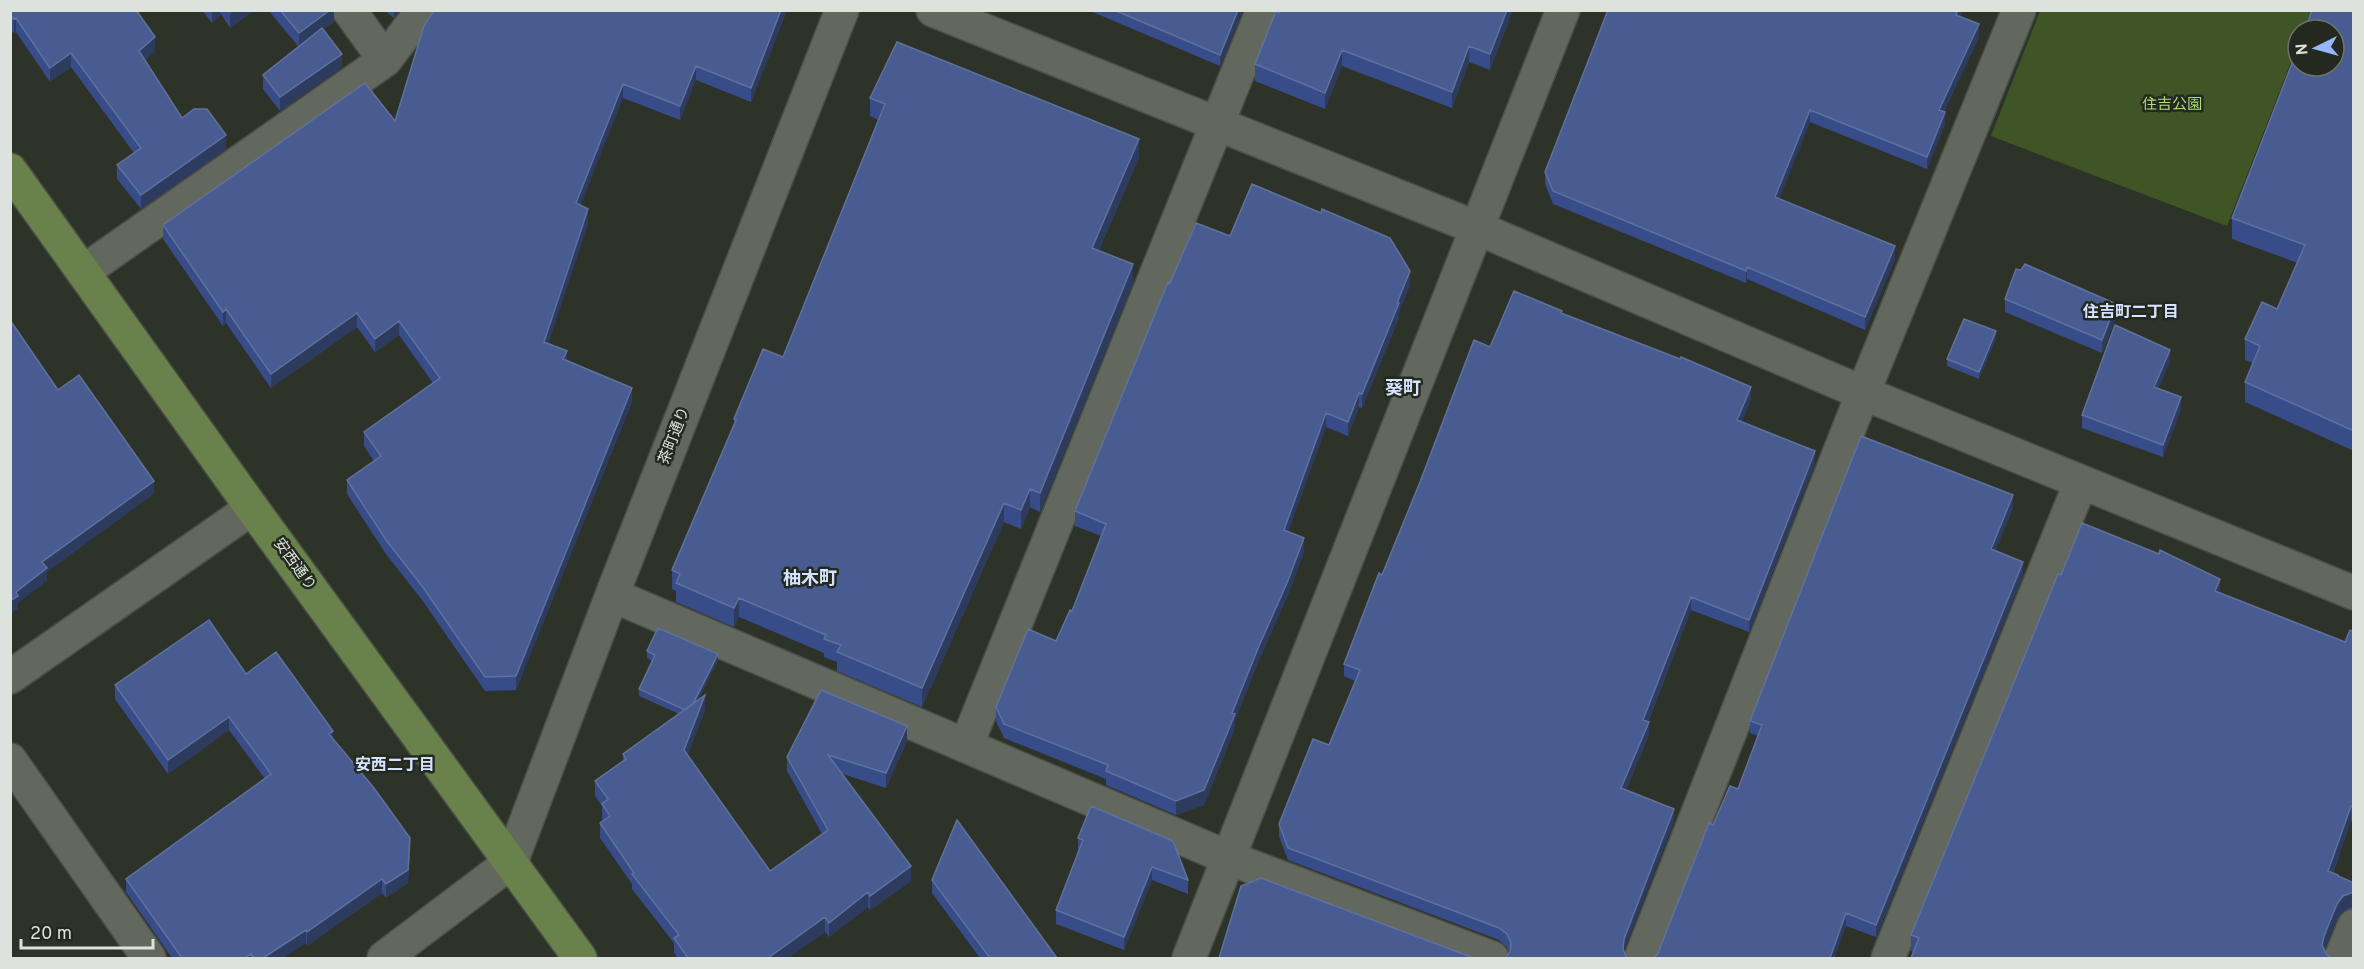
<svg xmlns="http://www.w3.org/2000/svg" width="2364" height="969" font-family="Overpass,'Noto Sans JP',sans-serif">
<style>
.park{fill:#3f5525}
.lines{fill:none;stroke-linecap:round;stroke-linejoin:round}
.minor-casing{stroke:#4a4e47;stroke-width:36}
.major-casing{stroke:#4a4e47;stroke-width:36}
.minor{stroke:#63685e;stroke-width:33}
.major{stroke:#69824b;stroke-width:33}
.wall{fill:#374c88}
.shaded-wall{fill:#2c3b5e}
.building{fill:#495c91;stroke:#60719d;stroke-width:1.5}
.labels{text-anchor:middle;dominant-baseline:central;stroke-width:5;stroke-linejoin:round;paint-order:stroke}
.park-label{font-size:15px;fill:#abdb74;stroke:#242920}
.street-label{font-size:15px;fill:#dee2dc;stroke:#242920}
.neighbourhood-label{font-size:16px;font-weight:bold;fill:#d6e3fe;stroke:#242920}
.quarter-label{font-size:18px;font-weight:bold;fill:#d6e3fe;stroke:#242920}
</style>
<rect width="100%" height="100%" fill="#2e3329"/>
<!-- park -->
<path class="park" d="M2040 11H2311L2303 30H2298V44L2227 226 1991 136Z"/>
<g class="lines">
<defs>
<path id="minor" d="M349 10 385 60
M933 10 1477 228 1863 393 2354 593
M83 272 385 60 423 10
M612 595 1229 858 1492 958
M10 677 252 508
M966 746 1263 10
M10 760 149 958
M384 958 511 862 612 595 842 10
M1189 958 1563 10
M1641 958 1863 393 2019 10
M1888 958 2081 482
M2341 958 2354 926"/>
<path id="major" d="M10 170 252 508 580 958"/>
</defs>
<!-- minor casing -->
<use href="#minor" class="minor-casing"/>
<!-- major casing -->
<use href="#major" class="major-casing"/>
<!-- minor -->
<use href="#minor" class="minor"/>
<!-- major -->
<use href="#major" class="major"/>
</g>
<!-- wall -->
<path class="wall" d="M10 10 155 51 145 60 182 118 226 149 141 209 117 179V165L134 153 71 67 50 82 16 32 14 33 10 29Z
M202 10H254L230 28 221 14 212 23Z
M268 10H334V22L323 29 342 67 280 111 263 89V75L299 47Z
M384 10H399L394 18Z
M434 10H787L751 102 696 80 680 120 623 98 580 205 588 223 548 344 567 361 632 402 516 690 485 691 422 600 386 554 347 494V480L374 461 364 446V432L433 383 399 335 375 352 357 327 271 388 226 323 223 326 163 239V225L395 121Z
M1088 10H1242V12L1220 66Z
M1280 10H1513L1490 70 1469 62 1452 108 1342 66 1325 109 1255 81V64Z
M1608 10H1963L1960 17 1979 37 1944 112 1945 124 1927 169 1810 122 1779 199 1895 259 1865 330 1747 279 1746 283 1553 204 1545 184V172Z
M2354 10V451L2245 402V382L2253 363 2245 360V339L2277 309 2298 263 2232 239V218Z
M870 98 1139 158 1099 250 1133 282 1040 512 1030 507 1021 529 1004 522 922 707 837 671V662L824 657V653L739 617 734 627 676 602V591L672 589V570L734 426V419L783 357 878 120 870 116Z
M1230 236 1410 285 1399 312V318L1362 408 1359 407 1348 436 1326 427 1288 532 1304 552 1287 597 1259 660 1235 720V728L1204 805 1176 815 1106 785V779L1004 738 996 721V707L1056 641 1072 611 1101 536 1075 526V511L1170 283Z
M2005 299 2116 317 2102 353 2005 312Z
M1562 314 1751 400 1741 422 1815 463 1749 632 1691 610 1648 722 1649 735 1626 790 1674 822 1509 952 1507 947 1499 940 1288 860 1279 836V824L1329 745 1355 681 1344 676V664L1382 575 1490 347Z
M1996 338 1979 379 1947 366V359Z
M2170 362 2158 388 2181 409 2163 457 2082 428V415Z
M2013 508 1995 551 2023 575 1876 937 1846 926 1834 958H1654L1658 953 1713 825 1738 789 1758 736 1750 733V721Z
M2061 575 2220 593 2345 642 2354 632V822L2351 821 2333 873 2338 877 2354 883V908L2343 911 2337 919 2324 949 1914 952 1911 951V935Z
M647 651 718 660 698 700 705 710 687 755 770 871 822 834 787 771V757L907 741 886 788 843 774 911 881 870 910 868 907 829 937 825 932 788 958H678L674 953V943L632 889V884L600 838V823L603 821 602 818V806L595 796V781L623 761V754L679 714 639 696V689L652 661 647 658Z
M246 674 333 740 410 851 408 883 386 898 382 893 307 946 306 943 283 958H172L126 892V879L265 779 229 730 168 774 115 699V685Z
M1078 838 1188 880V894L1152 880 1124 950 1056 924V910L1078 852Z
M932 880 1057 958H980L932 893Z"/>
<!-- shaded-wall -->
<path class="shaded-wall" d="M212 10H221V14L212 23Z
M234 10H254L230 28V14Z
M330 10H334V22L299 47V33Z
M394 10H399L394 18Z
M781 10H787L751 102V88Z
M1238 10H1242V12L1220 66V55Z
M1507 10H1513L1490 70V54Z
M1958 10H1963L1956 28V15Z
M16 18V32L14 33V19Z
M1979 24V37L1939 122V110Z
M155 37V51L139 65V51Z
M1469 46V62L1452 108V92Z
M1342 50V66L1325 109V93Z
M71 53V67L50 82V68Z
M342 54V67L280 111V97Z
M696 66V80L680 120V106Z
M623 84V98L576 217V203Z
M1810 110V122L1775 210V197Z
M1945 112V124L1927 169V157Z
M226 135V149L141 209V195Z
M1139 139V158L1092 266V248Z
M588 209V223L544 356V342Z
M1895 246V259L1865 330V317Z
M1133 264V282L1040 512V493Z
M1747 267V279L1746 283V271Z
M1410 271V285L1399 312V318L1362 408V394Z
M2116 304V317L2102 353V340Z
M226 309V323L223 326V312Z
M357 313V327L271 388V374Z
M399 321V335L375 352V339Z
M1996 331V338L1979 379V372Z
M2170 350V362L2154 399V387Z
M567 351V365L563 359Z
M1751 387V400L1737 433V420Z
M632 388V402L516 690V676Z
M1359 393V407L1348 436V422Z
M2181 397V409L2163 457V445Z
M1326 413V427L1284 544V530Z
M1815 451V463L1749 632V620Z
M154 481V494L47 572V581L18 603V609L10 614V601L16 592 42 562Z
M1030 489V507L1021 529V510Z
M2013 495V508L1991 562V549Z
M1004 503V522L922 707V688Z
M1304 538V552L1287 597 1259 660 1235 720V728L1204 805 1176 815V801L1232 713 1259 646Z
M2023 562V575L1876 937V925Z
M2220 579V594L2215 591Z
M1691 597V610L1643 733V720Z
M739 598V617L734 627V608Z
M718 654V660L689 718V711Z
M705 695V710L684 765V750Z
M229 717V730L168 774V760Z
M1649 722V735L1621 801V788Z
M907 726V741L886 788V773Z
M333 731V744L329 734Z
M2351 806V821L2328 886V871Z
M1674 809V822L1624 951 1623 949 1624 939Z
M410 838 408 883 386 898V884Z
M911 866V881L870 910V896Z
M1152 867V880L1124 950V937Z
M382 879V893L307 946V932Z
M868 892V907L829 937V923Z
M2352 892V907L2343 911 2337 919 2324 951 2322 945 2324 936 2337 904 2343 896Z
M1846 913V926L1834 958H1830Z
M825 917V932L788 958H768Z
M306 930V943L283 958H263Z
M251 954V958H244Z"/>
<!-- building -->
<path class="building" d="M10 10H136L155 37 139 51 182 118 194 109H207L226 135 141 195 117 165 141 148 71 53 50 68 16 18 14 19 10 15Z
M280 10H330L299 33Z
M434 10H781L751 88 696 66 680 106 623 84 576 203 588 209 544 342 567 351 563 359 632 388 516 676 485 677 422 586 386 540 347 480 381 456 364 432 440 378 399 321 375 339 357 313 271 374 226 309 223 312 163 225 365 83 395 121 424 26Z
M1114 10H1238L1220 55Z
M1280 10H1507L1490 54 1469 46 1452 92 1342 50 1325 93 1255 64 1276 11 1279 13Z
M1608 10H1958L1956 15 1979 24 1939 110 1945 112 1927 157 1810 110 1775 197 1895 246 1865 317 1747 267 1746 271 1553 191 1545 172Z
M2312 10H2354V431L2245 382 2260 346 2245 339 2262 302 2277 309 2305 245 2232 218 2298 48V66H2334V30H2305Z
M322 28 342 54 280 97 263 75Z
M897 42 1139 139 1092 248 1133 264 1040 493 1030 489 1021 510 1004 503 922 688 837 652 841 645 824 639 826 635 739 598 734 608 676 583 680 574 672 570 736 420 734 419 763 349 783 357 885 104 870 98Z
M1252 184 1321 213 1322 209 1390 238 1410 271 1397 303H1399L1362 394 1359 393 1348 422 1326 413 1284 530 1304 538 1287 583 1259 646 1232 713 1235 714 1204 790 1176 801 1106 771 1108 765 1004 724 996 707 1028 629 1056 641 1070 610 1072 611 1106 524 1075 511 1168 282 1170 283 1196 223 1230 236Z
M2025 264 2116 304 2102 340 2005 299 2016 269 2021 270Z
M1514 291 1562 311 1561 313 1680 359 1681 357 1751 387 1737 420 1815 451 1749 620 1691 597 1643 720 1649 722 1621 788 1674 809 1624 939 1623 949 1626 957 1628 958H1505L1510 952 1511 943 1507 934 1499 928 1288 848 1279 824 1313 739 1329 745 1360 670 1344 664 1379 573 1382 575 1420 482 1474 340 1490 347Z
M1964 319 1996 331 1979 372 1947 359Z
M10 320 58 390 79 375 154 481 42 562 47 568 16 592 18 596 10 601Z
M2115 325 2170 350 2154 387 2181 397 2163 445 2082 415Z
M1861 436 2013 495 1991 549 2023 562 1876 925 1846 913 1830 958H1654L1658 953 1709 823 1713 825 1730 786 1738 789 1762 725 1750 721Z
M2082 523 2159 554 2160 550 2220 579 2215 591 2345 642 2350 630 2354 632V807L2351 806 2328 871 2338 875V876L2354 883V892L2343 896 2337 904 2324 936 2322 945 2327 955 2332 958H1911L1919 938 1911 935 2058 574 2061 575Z
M209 620 246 674 276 652 333 731 329 734 374 788 410 838 408 870 386 884 382 879 307 932 306 930 263 958H254L251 954 244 958H182L126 879 271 774 229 717 168 760 115 685Z
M658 628 718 654 693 704 685 710 639 689 655 655 647 651Z
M821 690 907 726 886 773 828 755 911 866 870 896 868 892 829 923 825 917 768 958H688L674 938 679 935 632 874 634 873 600 823 610 816 602 804 608 799 595 781 626 759 623 754 705 695 684 750 770 871 828 830 787 757Z
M1091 806 1173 841 1188 880 1152 867 1124 937 1056 910 1083 840 1078 838Z
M957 820 1057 958H990L932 880Z
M1261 878 1474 958H1219L1241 886Z"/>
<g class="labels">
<!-- park labels -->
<g class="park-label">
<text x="2172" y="105">住吉公園</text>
</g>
<!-- street labels -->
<g class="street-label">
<text transform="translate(675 436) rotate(-69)">茶町通り</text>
<text transform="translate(294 565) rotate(54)">安西通り</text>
</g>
<!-- neighbourhood labels -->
<g class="neighbourhood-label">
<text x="2131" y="313">住吉町二丁目</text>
<text x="395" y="766">安西二丁目</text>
</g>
<!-- quarter labels -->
<g class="quarter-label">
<text x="1403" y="389">葵町</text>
<text x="810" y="579">柚木町</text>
</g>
</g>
<!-- border -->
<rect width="2364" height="969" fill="none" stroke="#dee2dc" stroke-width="24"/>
<!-- north arrow -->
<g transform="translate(2316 48) rotate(265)"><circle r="28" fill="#242920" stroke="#6e736b" stroke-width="1.5"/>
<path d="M0-4.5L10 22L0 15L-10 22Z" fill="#98b6fd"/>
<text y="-9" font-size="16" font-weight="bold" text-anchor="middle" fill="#dee2dc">N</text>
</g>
<!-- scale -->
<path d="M21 939v9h132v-9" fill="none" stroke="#dee2dc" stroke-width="3"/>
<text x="30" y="939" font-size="18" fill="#dee2dc" stroke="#242920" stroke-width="4.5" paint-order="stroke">20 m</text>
</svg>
